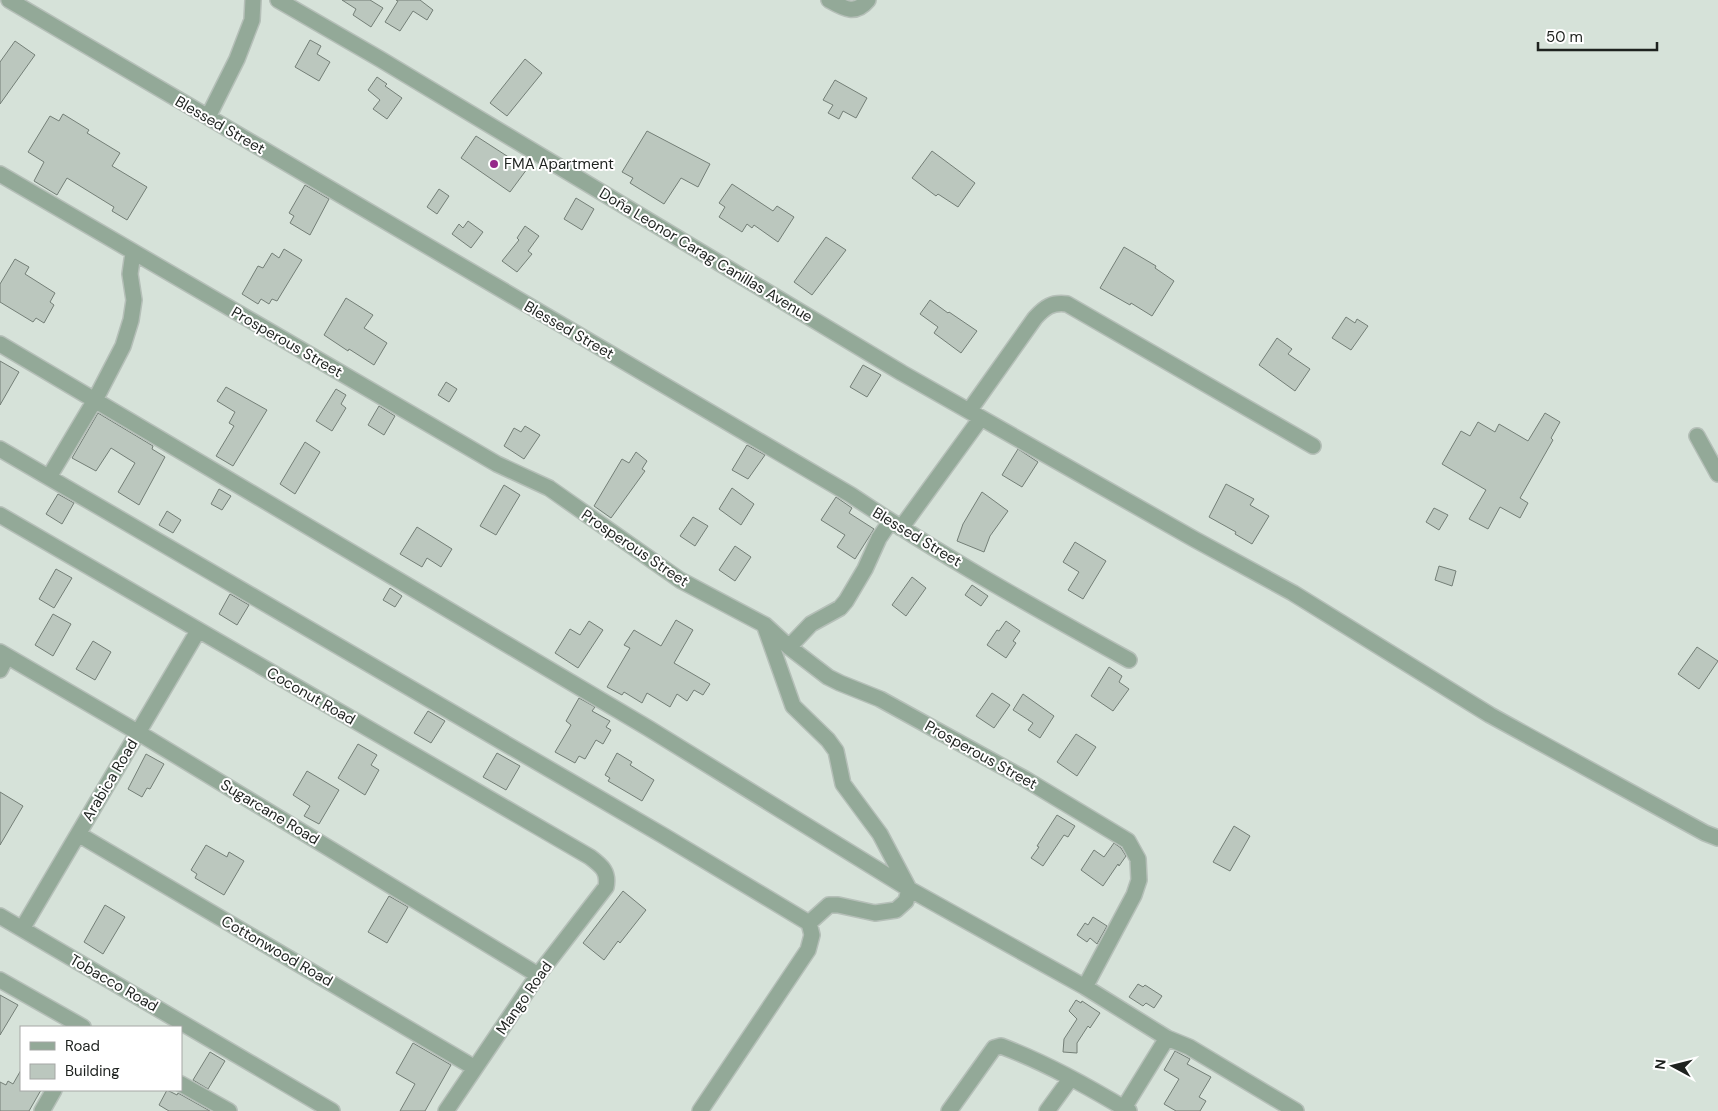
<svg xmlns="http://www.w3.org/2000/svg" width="1718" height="1111" font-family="'DM Sans',sans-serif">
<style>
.building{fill:#bbc7be;stroke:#747f77}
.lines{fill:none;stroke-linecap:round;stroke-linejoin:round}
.minor-casing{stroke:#b5bfb8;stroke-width:18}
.minor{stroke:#93a998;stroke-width:15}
.poi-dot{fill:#95298a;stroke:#fff;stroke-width:2}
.labels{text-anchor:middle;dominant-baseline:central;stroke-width:4;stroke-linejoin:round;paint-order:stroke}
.street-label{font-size:15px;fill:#1e221f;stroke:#fff}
.poi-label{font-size:15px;fill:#1e221f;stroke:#fff;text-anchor:start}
</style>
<rect width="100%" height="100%" fill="#d6e2d9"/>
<!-- building -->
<path class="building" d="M342 0H370L383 8 371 27 353 15 356 9Z
M396 0H420L433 10 427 20 413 11 400 31 385 22 398 1Z
M310 40 321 46 317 54 330 62 319 81 295 67Z
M15 41 35 55 0 104V62Z
M525 59 542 73 507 116 490 103Z
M377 77 387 84 385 86 402 98 387 119 373 109 380 100 368 90Z
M835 80 867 98 856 118 843 111 839 119 828 113 833 105 823 100Z
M63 114 89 130 87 133 120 153 112 166 147 187 127 220 112 211 114 207 67 178 57 195 34 181 44 162 28 152 50 116 59 121Z
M647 131 710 164 698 187 681 178 664 204 630 183 633 178 622 172Z
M476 136 527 169 510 192 461 158Z
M932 151 975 183 958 207 938 194 936 196 912 178Z
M732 184 773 211 777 206 794 217 778 242 754 225 752 228 747 224 742 232 719 217 725 207 719 203Z
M305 185 329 199 310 235 290 223 294 216 289 213Z
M439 189 449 196 437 214 427 207Z
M576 198 594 209 582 230 564 219Z
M468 221 483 232 471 248 452 234 459 224 463 228Z
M525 226 539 236 528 251 532 254 517 272 502 261 519 240 517 238Z
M826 237 846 250 812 295 794 282Z
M1124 247 1156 266 1155 268 1174 281 1152 316 1131 303 1130 305 1100 288Z
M284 249 302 260 277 301 272 299 269 304 261 299 258 304 242 294 258 266 263 268 272 253 279 258Z
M15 259 29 267 25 274 55 293 50 302 54 305 44 323 36 318 33 322 0 302V284Z
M346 298 373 315 364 328 387 343 374 365 349 349 348 351 324 335Z
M930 300 948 313 949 312 977 331 961 353 934 333 938 327 920 314Z
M1346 317 1355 323 1357 319 1368 326 1351 350 1332 338Z
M1277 338 1292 349 1288 354 1310 369 1295 391 1259 365Z
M0 361 19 372 0 405Z
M863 365 881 375 867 397 850 387Z
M446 382 457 389 449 402 438 395Z
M226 387 267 410 233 466 216 456 234 426 229 423 235 412 217 401Z
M336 389 346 395 341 404 346 408 332 431 316 421Z
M379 406 395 416 384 435 368 425Z
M98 413 153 446 152 449 165 457 139 505 118 492 135 463 111 448 96 471 72 458Z
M1545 413 1560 422 1551 438 1553 440 1520 498 1528 503 1520 518 1500 507 1488 529 1469 519 1486 490 1442 464 1461 431 1470 436 1478 422 1495 432 1499 424 1528 441Z
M525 426 540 435 524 459 504 446 514 428 521 432Z
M305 442 320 452 295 494 280 484Z
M747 445 765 455 748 479 732 470Z
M1018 449 1038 462 1022 487 1002 475Z
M636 452 647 461 642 469 645 471 611 518 594 506 622 459 629 463Z
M1226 484 1254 499 1250 505 1269 516 1252 544 1235 534 1236 532 1209 517Z
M504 485 520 495 496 535 480 526Z
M732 488 754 504 741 525 719 509Z
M219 489 231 496 222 510 211 504Z
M982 492 1008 511 990 536 984 552 957 541 963 524Z
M58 494 74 503 62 524 46 514Z
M836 497 852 508 849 513 874 529 855 559 837 547 845 535 821 520Z
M1434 508 1448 515 1439 530 1426 522Z
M167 511 181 520 173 533 159 525Z
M693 517 708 526 695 546 680 536Z
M417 527 452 549 441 567 427 558 422 567 400 554Z
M1075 542 1106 561 1083 599 1068 590 1079 572 1063 562Z
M735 546 751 557 735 581 719 570Z
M1439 566 1456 571 1452 586 1435 580Z
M56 569 72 578 54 608 39 599Z
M912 577 926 588 906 616 892 605Z
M972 585 988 596 981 606 965 595Z
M390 588 402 596 395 607 383 600Z
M230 594 249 605 237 625 219 614Z
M53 614 71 624 53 656 35 645Z
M676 620 693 630 674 663 710 684 703 695 694 690 687 701 677 694 670 707 647 693 642 703 624 692 622 695 607 687 630 648 624 645 634 630 661 646Z
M589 621 603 630 578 668 555 653 570 629 580 635Z
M1006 621 1020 631 1013 641 1016 643 1006 658 987 645 997 630 999 631Z
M93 641 111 652 95 680 76 669Z
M1697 647 1718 661 1699 689 1678 674Z
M1109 667 1122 676 1119 682 1129 689 1113 711 1091 696Z
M992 693 1010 705 994 728 976 716Z
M1023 694 1054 716 1040 738 1028 730 1033 723 1013 710Z
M579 698 595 707 592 711 610 721 606 727 611 730 603 744 596 740 585 759 579 756 575 763 555 752 571 725 566 721Z
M428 711 445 721 431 743 414 733Z
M1076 734 1096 747 1077 776 1057 762Z
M358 744 377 755 371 765 379 770 365 795 338 778Z
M497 753 520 766 506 790 483 777Z
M617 753 632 762 630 765 654 780 642 801 608 781 610 778 605 775Z
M146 754 164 764 150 789 147 788 142 797 128 789Z
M307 771 339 790 319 824 304 816 310 806 293 795Z
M0 792 23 806 0 845Z
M1057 815 1075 826 1068 837 1064 835 1043 866 1031 858 1039 847 1037 846Z
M1234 826 1250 836 1230 871 1213 862Z
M1114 843 1121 848 1126 856 1119 866 1118 864 1103 886 1081 870 1094 850 1104 857Z
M206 845 227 857 229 852 244 861 224 895 195 878 197 874 191 870Z
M623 891 646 910 620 943 618 941 604 960 583 943Z
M389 896 408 907 387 943 368 932Z
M105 905 125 917 103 954 84 942Z
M1093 917 1107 926 1097 944 1090 938 1087 942 1077 935 1085 923 1088 925Z
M1138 984 1143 987 1145 985 1162 996 1154 1008 1146 1003 1143 1006 1129 997Z
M0 995 18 1005 0 1035Z
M1076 1000 1081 1003 1082 1001 1100 1013 1090 1028 1088 1026 1077 1043V1053L1063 1052 1064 1039 1077 1019 1069 1011Z
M413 1043 451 1065 425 1111H400L415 1084 396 1073Z
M1175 1051 1190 1059 1187 1064 1211 1077 1199 1097 1206 1101 1200 1111H1176L1164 1104 1179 1079 1164 1070Z
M210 1052 225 1061 208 1089 193 1080Z
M21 1070V1090H41L29 1111H0V1082L6 1085 8 1081 13 1084Z
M167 1090 177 1095 178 1093 210 1111H169L159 1105Z"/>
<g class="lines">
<defs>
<path id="minor" d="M9 0 851 495C940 555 1035 608 1129 660
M278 0 380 59 902 373 1194 539 1293 593 1490 715 1705 833 1718 838
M829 0C843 8 855 16 868 0
M208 117 237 59 252 20 253 0
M0 174 497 464 549 488 680 580 765 625 789 647 828 677 840 683 880 699 1025 779 1128 841 1138 859 1139 880 1134 895 1085 987
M0 344 648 728 909 889 1085 987 1167 1038 1122 1111
M969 411 1035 318C1045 307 1052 302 1067 304L1313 446
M1697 436 1718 474
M0 449 664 836 809 923 812 935 808 950 700 1111
M49 477 95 400 123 346 131 320 134 300 130 274 133 253
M0 515 590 857C602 866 609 872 606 887L538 975 446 1111
M901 528 981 418
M765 627 793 706 828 740 836 751 843 784 880 834 909 889 906 901 896 910 875 913 838 905H829L809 923
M789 647 811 624 840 608 846 601 865 569 879 538 890 522
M0 652 139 733 538 975
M0 670 7 656
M78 834 475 1068
M0 916 332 1111
M22 929 198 631
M0 980 83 1027
M1167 1038 1189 1047 1296 1111
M181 1084 229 1111
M42 1111 54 1090
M949 1111 994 1048 1001 1046C1046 1063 1087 1086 1129 1111
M1047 1111 1071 1078"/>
</defs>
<!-- minor casing -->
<use href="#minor" class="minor-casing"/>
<!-- minor -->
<use href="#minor" class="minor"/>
</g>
<!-- markers -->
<circle class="poi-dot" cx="494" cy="164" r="5"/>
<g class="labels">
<!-- street labels -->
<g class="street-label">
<text transform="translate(220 125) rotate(30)">Blessed Street</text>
<text transform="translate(706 255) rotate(31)">Doña Leonor Carag Canillas Avenue</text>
<text transform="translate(569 330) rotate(30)">Blessed Street</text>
<text transform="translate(287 342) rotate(30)">Prosperous Street</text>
<text transform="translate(917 537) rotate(31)">Blessed Street</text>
<text transform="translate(635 548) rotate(34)">Prosperous Street</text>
<text transform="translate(311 696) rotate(30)">Coconut Road</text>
<text transform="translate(981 755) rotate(29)">Prosperous Street</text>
<text transform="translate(110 780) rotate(-59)">Arabica Road</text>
<text transform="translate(270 812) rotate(31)">Sugarcane Road</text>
<text transform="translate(277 951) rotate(30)">Cottonwood Road</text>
<text transform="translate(114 983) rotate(30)">Tobacco Road</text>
<text transform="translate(524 998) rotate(-55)">Mango Road</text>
</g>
<!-- poi labels -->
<g class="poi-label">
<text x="504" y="164">FMA Apartment</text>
</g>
</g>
<!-- legend -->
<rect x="20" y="1026" width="162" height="65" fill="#ffffff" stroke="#a5a7a5"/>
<rect x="30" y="1042" width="25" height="8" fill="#93a998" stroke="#a5a7a5"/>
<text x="65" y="1051" font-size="15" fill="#1e221f">Road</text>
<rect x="30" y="1064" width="25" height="15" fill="#bbc7be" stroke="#a5a7a5"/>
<text x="65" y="1076" font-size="15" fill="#1e221f">Building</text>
<!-- north arrow -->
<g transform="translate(1673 1066) rotate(277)" stroke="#ffffff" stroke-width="4" paint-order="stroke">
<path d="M0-4L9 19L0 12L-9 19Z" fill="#1e221f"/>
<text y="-8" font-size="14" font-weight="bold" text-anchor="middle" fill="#1e221f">N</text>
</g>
<!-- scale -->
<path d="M1538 42v8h119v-8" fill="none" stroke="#1e221f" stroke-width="2.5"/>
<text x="1546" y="42" font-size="15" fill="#1e221f" stroke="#ffffff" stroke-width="4" paint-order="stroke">50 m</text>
</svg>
